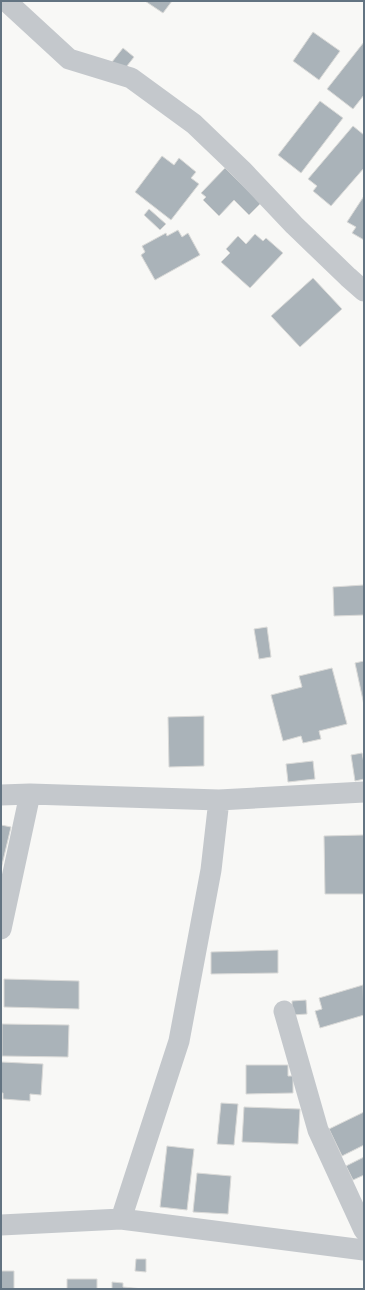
<svg xmlns="http://www.w3.org/2000/svg" width="365" height="1290" font-family="'Nunito Sans',sans-serif">
<style>
.building{fill:#aab3b9;stroke:#dadad8}
.lines{fill:none;stroke-linecap:round;stroke-linejoin:round}
.minor{stroke:#c4c8cc;stroke-width:21}
</style>
<rect width="100%" height="100%" fill="#f8f8f6"/>
<!-- building -->
<path class="building" d="M145 1H172L163 13Z
M313 32 340 51 319 80 293 61Z
M364 42V95L353 109 327 89Z
M123 48 134 57 123 71 112 62Z
M320 101 343 118 301 173 278 155Z
M353 126 364 135V168L331 206 313 191 317 186 308 179Z
M162 156 174 165 179 158 196 172 191 178 199 184 171 220 135 192Z
M225 168 261 203 249 215 234 200 219 216 203 200 206 197 201 193Z
M364 196V240L352 233 356 227 347 222Z
M149 209 166 224 160 230 144 215Z
M178 230 182 237 188 233 200 255 155 280 141 255 145 252 142 246 166 233 167 236Z
M255 234 263 241 266 238 283 253 250 288 221 262 230 253 226 249 238 236 246 244Z
M313 278 342 309 300 347 271 316Z
M364 585V615L334 616 333 587Z
M267 627 271 657 259 659 254 629Z
M364 661V705L355 663Z
M332 668 347 724 319 731 321 739 303 743 301 736 283 741 271 695 302 687 299 676Z
M204 716V766L169 767 168 717Z
M362 753 364 763V779L355 781 351 755Z
M313 761 315 779 288 782 286 764Z
M1 825 11 827 1 869Z
M364 835V894H325L324 836Z
M278 950V973L211 974V952Z
M4 979 79 981V1009L4 1007Z
M363 985 364 1015 320 1028 315 1011 322 1009 319 998Z
M306 1000 307 1014 292 1015V1001Z
M2 1024 69 1025 68 1057 2 1056Z
M1 1062 43 1064 41 1095 30 1094V1101L3 1099V1093H1Z
M246 1065H288V1076H293V1093L246 1094Z
M221 1103 238 1104 234 1145 217 1144Z
M244 1107 300 1109 298 1144 242 1142Z
M364 1112V1145L342 1156 329 1129Z
M167 1146 194 1149 187 1210 160 1207Z
M364 1157V1175L353 1180 346 1166Z
M197 1173 231 1176 228 1214 193 1212Z
M136 1259H146V1272L135 1271Z
M1 1271H14V1289H1Z
M67 1279H97V1289H67Z
M112 1282 123 1283V1287L143 1289H112Z"/>
<g class="lines">
<!-- minor -->
<path class="minor" d="M6 1 69 59 131 78 194 124 242 170 294 225 348 277 364 291
M1 795 30 794 219 800 364 792
M1 929 30 794
M284 1011 318 1130 364 1230
M121 1219 179 1041 211 870 219 800
M1 1225 121 1219 364 1250"/>
</g>
<!-- border -->
<rect width="365" height="1290" fill="none" stroke="#637482" stroke-width="4"/>
</svg>
